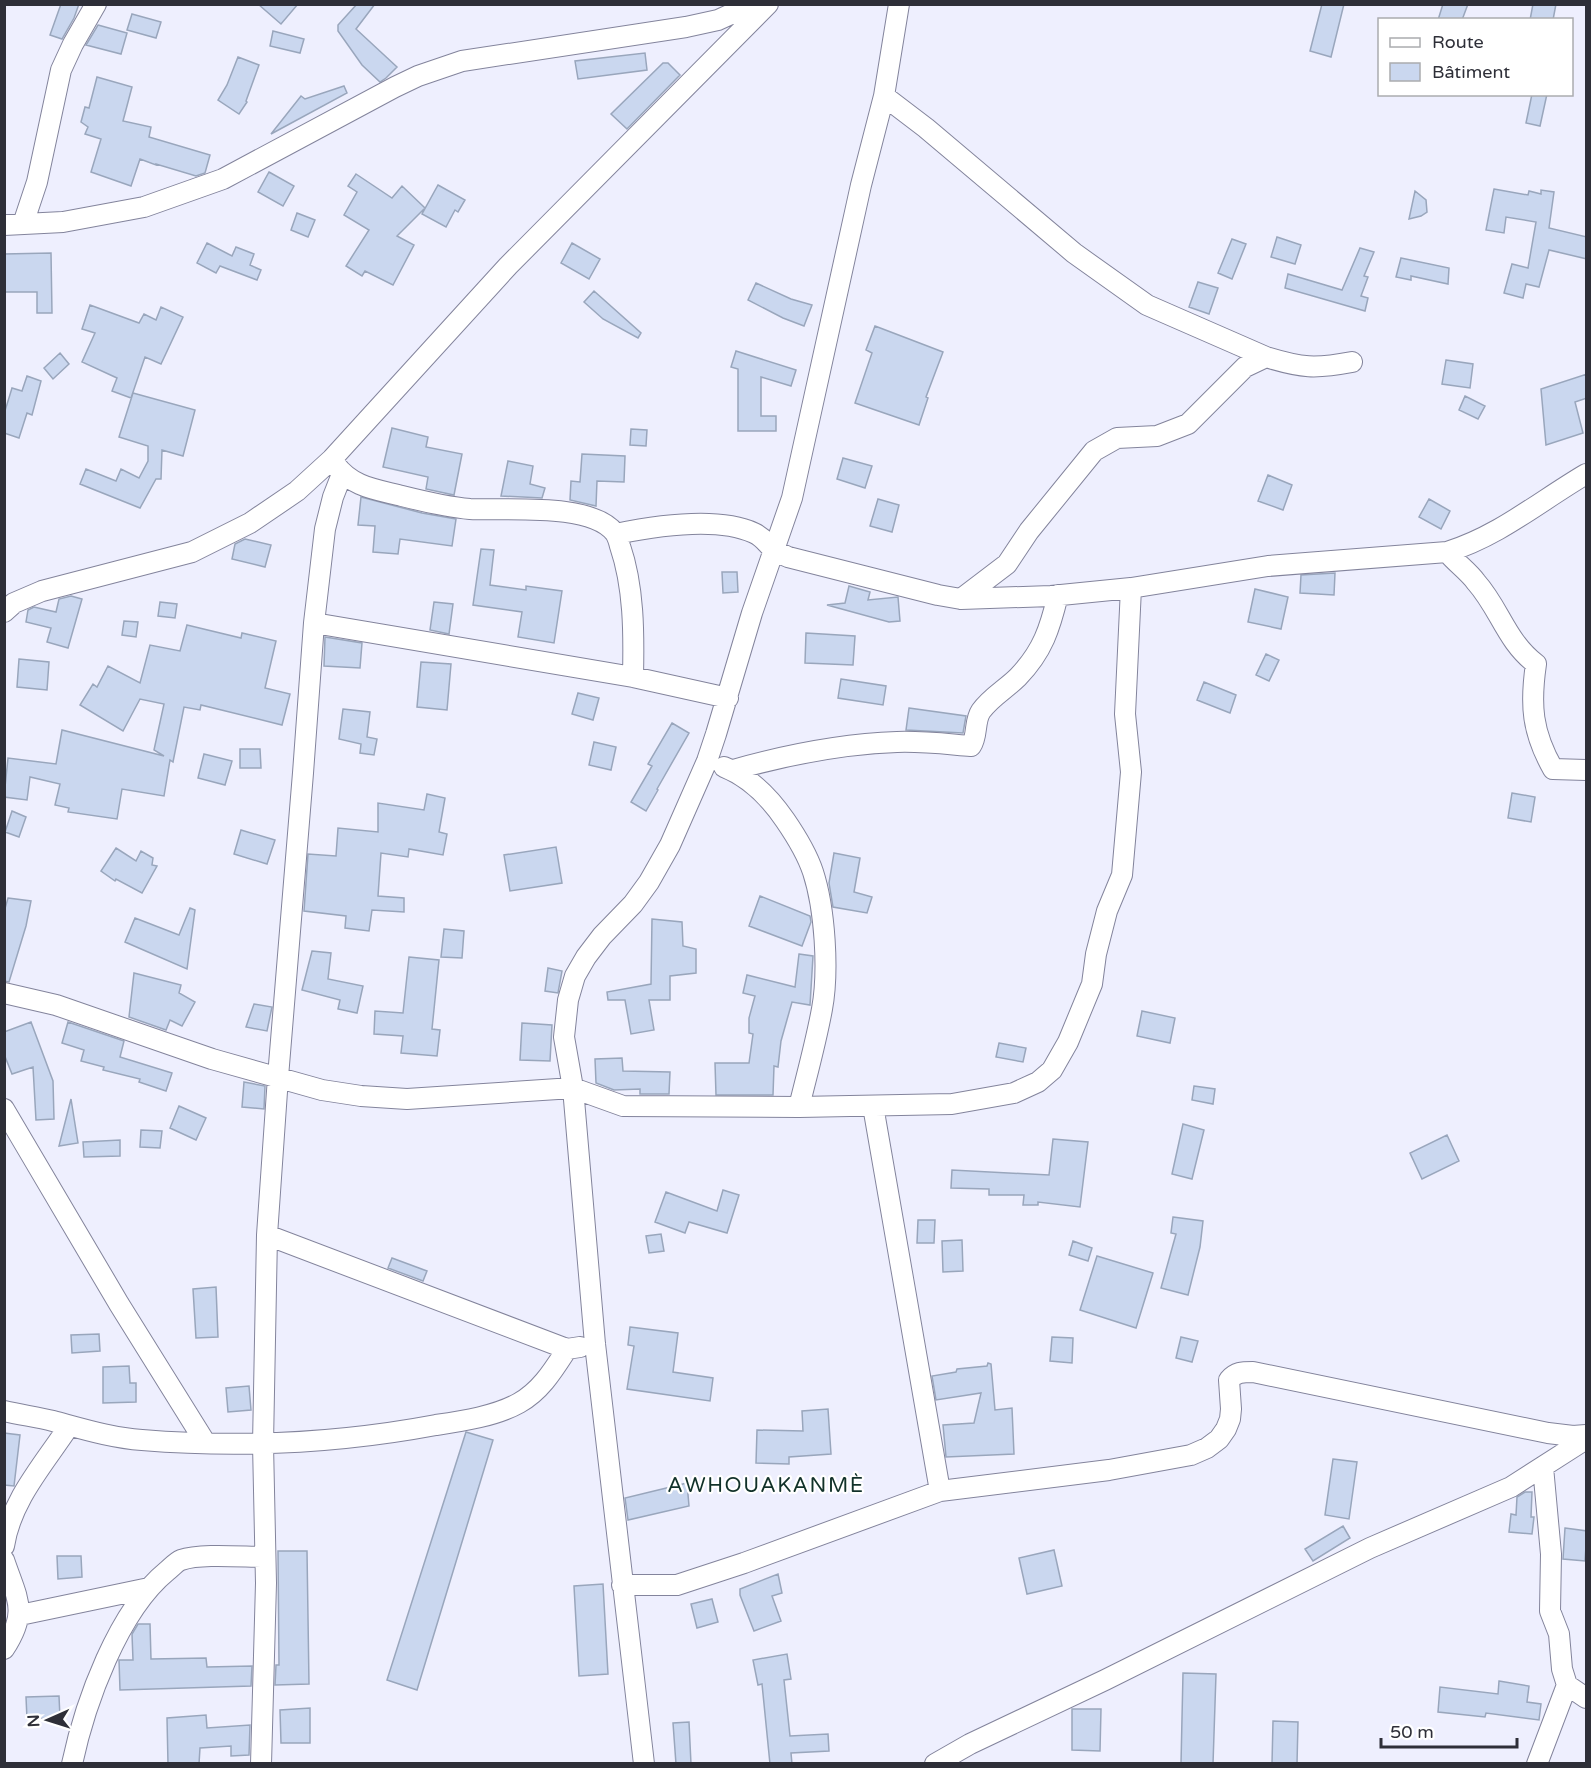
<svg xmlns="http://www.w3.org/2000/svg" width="1591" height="1768" font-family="'Varela Round',sans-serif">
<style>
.building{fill:#cad7ef;stroke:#99a6bc;stroke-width:1.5}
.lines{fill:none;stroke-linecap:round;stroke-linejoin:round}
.street-casing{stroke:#83849c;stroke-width:22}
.street{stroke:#fff;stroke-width:20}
.labels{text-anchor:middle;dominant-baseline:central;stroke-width:4.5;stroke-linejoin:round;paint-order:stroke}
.quarter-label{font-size:21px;letter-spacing:1.5px;fill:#113129;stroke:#fff}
</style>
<rect width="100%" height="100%" fill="#eeeffe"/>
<!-- building -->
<path class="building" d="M61 4H79L74 18 62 39 50 35Z
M258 4H298L281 24Z
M357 4H375L356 29 397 67 386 78 380 82 362 65 338 31V25Z
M1322 4H1344L1331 57 1310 51Z
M1443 4H1468L1462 20H1438Z
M1533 4H1556L1553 20H1530Z
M132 14 161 22 156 38 127 30Z
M98 25 127 33 121 54 86 45Z
M273 31 304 39 300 53 270 46Z
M645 53 647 70 578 79 575 61Z
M238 57 259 65 246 101 247 102 239 114 218 100 227 85Z
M663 63H668L680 75 627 129 611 114Z
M97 77 132 87 123 121 151 127 149 137 210 155 205 173 196 176 156 164V165L140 159 131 186 91 172 101 139 85 134 88 127 81 122 85 107 89 108Z
M344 86 347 93 271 134 301 96 305 99Z
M1532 94H1547L1540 126 1526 123Z
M269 172 294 186 283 206 258 192Z
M356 174 392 198 402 186 425 208 397 236 414 245 393 285 365 271 362 276 346 266 369 230 344 215 357 192 348 186Z
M438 185 465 200 458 212 455 210 446 227 422 214Z
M1494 189 1528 195 1529 191 1541 194V190L1554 192 1549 228 1587 237V259L1549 250 1539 287 1526 284 1523 298 1504 293 1512 264 1528 268 1536 222 1506 217 1504 233 1486 230Z
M1415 191 1426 200 1427 212 1421 216 1409 219Z
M297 213 315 220 308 237 291 230Z
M1277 237 1301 245 1295 264 1271 257Z
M1232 239 1246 244 1232 279 1218 273Z
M207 243 232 256 236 247 254 254 250 265 261 270 257 280 220 266 216 273 197 263Z
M572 243 600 259 589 279 561 263Z
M1360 248 1374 252 1364 276 1368 277 1361 296 1368 298 1365 311 1285 288 1288 274 1342 290Z
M51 253 52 313H37V292H4V254Z
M1401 258 1449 268 1448 284 1411 276V280L1396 277Z
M1198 282 1218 288 1209 314 1189 307Z
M756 283 791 299 812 305 804 326 783 318 748 300Z
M594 291 641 333 638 338 603 319 584 302Z
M90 305 139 323 144 314 156 320 161 307 183 317 161 364 145 357 131 398 112 391 117 378 82 362 95 333 82 329Z
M875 326 943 352 926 397 928 398 919 425 855 403 872 353 866 350Z
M736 351 796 370 791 386 761 377V416H776V431H738V369L731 367Z
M60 353 69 364 53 379 44 368Z
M1446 360 1473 364 1470 388 1442 384Z
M1587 374V398L1575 402 1583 433 1546 445 1541 389Z
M27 376 41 381 32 415 27 413 19 438 4 433V414L12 388 22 391Z
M133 393 195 410 183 456 162 450 161 479H156L140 508 80 484 86 469 116 481 121 469 139 478 148 461V446L119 437Z
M1465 396 1485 406 1478 419 1459 410Z
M392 428 428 437 426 447 462 454 454 495 426 489 428 477 383 467Z
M631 429 647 430 646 446 630 445Z
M582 454 625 456 624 482 597 481 596 506 570 500 571 481 580 482Z
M843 458 872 466 865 488 837 479Z
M508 461 533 466 530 484 545 488 542 498 501 496Z
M1268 475 1292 485 1283 510 1258 501Z
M361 497 422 513 456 519 452 546 400 539 398 554 373 552 375 526 358 525Z
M878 499 899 505 892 532 870 526Z
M1429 499 1450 511 1441 529 1419 517Z
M245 539 271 545 265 567 232 559 235 544Z
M481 549 494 550 490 585 526 590V586L562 591 554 643 518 637 522 612 473 605Z
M722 572H737L738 592 723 593Z
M1335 573 1334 595 1300 593 1301 575Z
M849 586 870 592 868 600 898 597 900 621 889 622 827 605 845 603Z
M1255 589 1288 597 1281 629 1248 622Z
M71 596 82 599 68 648 47 642 51 628 26 622 28 610 34 607 56 612 59 599Z
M160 602 177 604 175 618 158 616Z
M434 602 453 604 449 634 430 630Z
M124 621 138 622 136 637 122 635Z
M187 625 241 638 242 633 276 641 265 688 290 694 282 725 201 705 200 710 184 707 173 762 170 760 164 796 122 789 117 819 68 812 69 808 55 805 60 784 30 777 27 800 4 797 8 758 56 764 62 730 164 756 154 750 164 704 140 699 123 731 80 705 93 684 97 687 108 666 140 683 150 645 180 651Z
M806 633 855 636 853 665 805 663Z
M325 637 362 643 360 668 324 666Z
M1266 654 1279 660 1269 681 1256 675Z
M19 659 49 662 47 690 17 687Z
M421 662 451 664 447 710 417 707Z
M841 679 886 686 883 705 838 698Z
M1204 682 1236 695 1230 713 1197 700Z
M578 693 599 698 593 720 572 714Z
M909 708 966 716 963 733 906 730Z
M343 709 370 712 367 737 377 739 374 755 360 753 361 744 339 739Z
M672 723 689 733 657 789 658 790 646 811 631 802 652 766 648 764Z
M594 742 616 747 611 770 589 765Z
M240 749H260L261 768H240Z
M204 754 232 761 225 785 198 778Z
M1512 793 1535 797 1531 822 1508 818Z
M427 794 445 798 439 832 447 834 443 855 409 849 408 857 381 853 378 896 404 898V912L372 910 369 931 345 928 346 916 304 911 308 854 336 856 338 828 378 832V803L424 810Z
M12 811 26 817 19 837 5 832Z
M241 830 275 840 267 864 234 854Z
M556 847 562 883 510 891 504 855Z
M116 848 136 861 141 851 153 858 152 865 157 866 142 893 116 879 115 881 101 871Z
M834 853 860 858 854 892 872 897 867 913 833 907 829 883Z
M760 896 810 916 811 922 802 946 749 926Z
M8 898 31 901 26 926 9 982 4 981V912Z
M190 908 195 910 187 969 125 942 135 918 179 935Z
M652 919 682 922 683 946 696 949V973L670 976V1000H649L654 1030 631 1034 625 1000H608L607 992 651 984Z
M444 929 464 931 462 958 441 957Z
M312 951 331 953 328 979 363 986 357 1013 338 1009 340 1000 302 990Z
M799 954 813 956 810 1005 792 1002 781 1041 778 1067 774 1066 773 1095H716L715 1063H749L753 1034 749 1033V1018L755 996 743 993 747 975 795 987Z
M409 957 439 960 432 1029 440 1030 437 1056 401 1053 403 1036 374 1034 375 1011 403 1013Z
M548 968 562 971 558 993 545 991Z
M134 973 181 985 179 993 195 1002 182 1026 170 1020 166 1030 129 1017Z
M254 1004 272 1007 267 1031 246 1027Z
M1142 1011 1175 1018 1170 1043 1137 1036Z
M31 1022 53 1081 54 1119 36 1120 33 1067 12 1074 4 1054V1032Z
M68 1022 124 1041 120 1057 172 1073 166 1091 139 1082 140 1079 103 1070 104 1067 81 1061 84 1050 62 1043Z
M522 1023 552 1025 550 1061 520 1060Z
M999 1043 1026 1048 1023 1062 996 1057Z
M622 1058 623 1071 670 1072 669 1094H640V1089L614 1090 596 1083 595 1059Z
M244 1082 265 1086 264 1109 242 1107Z
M1194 1086 1215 1089 1213 1104 1192 1100Z
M71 1099 78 1143 59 1146Z
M179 1106 206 1118 196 1140 170 1128Z
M1183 1124 1204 1130 1192 1179 1172 1174Z
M141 1130 162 1131 160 1148 140 1147Z
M1447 1135 1459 1161 1422 1179 1410 1153Z
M1053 1139 1088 1142 1080 1207 1038 1202V1205H1023L1024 1195H989V1189L951 1188 952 1170 1049 1175Z
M120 1140V1156L84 1157 83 1142Z
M723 1190 739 1195 727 1233 689 1222 685 1233 655 1222 666 1192 717 1211Z
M1173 1217 1203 1221 1200 1247 1188 1295 1161 1288 1176 1234 1171 1233Z
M918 1220H935L934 1243H917Z
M661 1234 664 1251 649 1253 646 1236Z
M962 1240 963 1271 943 1272 942 1241Z
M1073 1241 1092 1248 1088 1261 1069 1255Z
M1097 1256 1153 1273 1136 1328 1080 1310Z
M392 1258 427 1271 423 1281 388 1268Z
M216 1287 218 1337 196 1338 193 1289Z
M630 1327 678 1333 673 1372 713 1378 710 1401 627 1389 634 1346 628 1345Z
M99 1334 100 1351 72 1353 71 1335Z
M1052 1337 1073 1338 1072 1363 1050 1361Z
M1181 1337 1198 1341 1192 1362 1176 1358Z
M988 1363 991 1364 995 1410 1012 1408 1014 1454 946 1457 943 1425 974 1423 981 1393 936 1400 932 1376 956 1372 957 1369 987 1366Z
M129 1366 130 1383H136V1402L103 1403V1367Z
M249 1386 251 1410 228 1412 226 1388Z
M828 1409 831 1454 789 1457V1464L756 1463 757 1430 803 1431 802 1411Z
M466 1432 493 1440 417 1690 387 1680Z
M4 1433 20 1435 14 1486 4 1485Z
M1333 1459 1357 1462 1349 1519 1325 1515Z
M687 1483 689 1506 628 1520 625 1498Z
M1525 1492H1532L1531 1517H1534L1532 1534 1509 1532 1511 1514 1516 1515 1517 1497Z
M1343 1526 1350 1538 1313 1561 1305 1549Z
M1565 1528 1587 1531 1585 1561 1563 1559Z
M1054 1550 1062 1586 1027 1594 1019 1558Z
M278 1551H307L309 1684 275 1685 276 1665H279Z
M57 1556H81L82 1577 58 1579Z
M778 1574 782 1593 772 1596 781 1621 754 1631 740 1595V1589Z
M603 1584 608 1674 579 1676 574 1586Z
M712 1599 718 1622 697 1628 691 1604Z
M138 1624H150L151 1659 206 1658 207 1667 252 1666 251 1686 120 1690 119 1660H133L132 1634Z
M787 1654 791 1679 784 1680 790 1736 828 1734 829 1751 791 1753 792 1764H770L762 1684 758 1685 753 1660Z
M1183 1673 1216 1674 1213 1764H1181Z
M1499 1681 1529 1686 1527 1702 1541 1704 1539 1720 1486 1713 1485 1717 1438 1712 1440 1687 1498 1694Z
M59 1696 60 1718 27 1719 26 1697Z
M310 1708V1743H281L280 1710Z
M1072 1709H1101L1100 1751 1072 1750Z
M206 1715 207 1728 250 1725 249 1755 231 1756V1746L200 1748 199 1764H168L167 1718Z
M1273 1721 1298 1722 1297 1764H1272Z
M689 1722 691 1764H676L673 1723Z"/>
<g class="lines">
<defs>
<path id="street" d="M884 96 926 128 1074 253 1147 305 1266 357
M23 224 37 182 61 70 73 44 96 4
M4 225 63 222 144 207 223 179 395 87 418 76 462 61 686 27 718 20 753 4
M335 464C351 486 373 489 398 495 422 501 445 507 470 509 506 511 591 502 615 533 617 536 619 542 620 546 634 587 634 633 633 677
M616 534C655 526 717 516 754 533 765 538 767 545 775 551 779 553 784 555 788 557L938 595 961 599 1051 596 1131 588 1268 566 1447 552C1499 536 1540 501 1586 474
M1447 552C1456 563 1468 571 1476 582 1500 609 1506 641 1536 664 1530 705 1532 732 1553 769L1586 770
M961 599 1007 564 1029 531 1094 451 1117 438 1157 436 1188 424 1245 367 1266 357C1302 368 1315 369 1352 362
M4 612 14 603 42 591 192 552 250 523 297 491 332 459 508 266 768 4
M314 623 633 677 728 698
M724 767C749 777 770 798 785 820 796 836 807 854 813 872 825 909 829 971 822 1009 816 1042 807 1074 799 1107
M733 770C786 755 841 744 897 742 921 741 946 744 971 746 978 736 974 721 981 711 991 697 1006 689 1018 677 1043 651 1050 628 1058 595
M4 993 56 1005 212 1059 322 1090 361 1096 407 1099 573 1088 623 1106 799 1107 952 1104 1014 1093 1038 1082 1052 1070 1068 1042 1092 984 1096 954 1107 911 1122 875 1131 772 1125 714 1131 588
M873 1106 940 1491
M4 1109 119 1304 205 1442
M267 1235 567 1349 580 1347
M4 1411C21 1415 37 1417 53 1421 83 1429 112 1438 142 1440 240 1448 340 1443 436 1425 463 1421 496 1416 519 1403 541 1391 554 1369 567 1349
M1543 1467 1551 1554 1550 1611 1559 1634 1562 1669 1567 1685 1586 1698
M4 1546C11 1500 44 1464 69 1426
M4 1560C17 1599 29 1611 4 1649
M622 1585H677L744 1563 940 1491 1109 1470 1191 1455 1207 1448 1219 1439 1226 1429 1230 1419 1231 1409 1229 1380C1236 1372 1242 1372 1253 1372L1548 1433 1573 1436 1586 1435
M20 1615 149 1588
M72 1764C85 1703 118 1611 167 1571 171 1568 176 1562 181 1560 201 1553 243 1557 265 1557
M261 1764 266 1583 263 1444 267 1235 278 1077 303 773 314 623 325 529 333 497 342 474
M644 1764 595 1344 573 1088 564 1037 568 1000 575 976 586 957 602 936 633 904 649 882 670 845 707 761 716 734 752 613 792 498 861 185 884 96 899 4
M935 1764 970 1744 1105 1680 1370 1548 1511 1487 1586 1439
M1537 1764 1567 1685"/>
</defs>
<!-- street casing -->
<use href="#street" class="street-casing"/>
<!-- street -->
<use href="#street" class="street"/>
</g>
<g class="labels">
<!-- quarter labels -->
<g class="quarter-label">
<text x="766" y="1485">AWHOUAKANMÈ</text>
</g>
</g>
<!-- border -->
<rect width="1591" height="1768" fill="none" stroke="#2e2f38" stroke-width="12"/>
<!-- legend -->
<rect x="1378" y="18" width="195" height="78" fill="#ffffff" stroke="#abacaf" stroke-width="1.5"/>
<rect x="1390" y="38" width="30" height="9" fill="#ffffff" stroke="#abacaf" stroke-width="1.5"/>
<text x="1432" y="48" font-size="18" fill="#2e2f38">Route</text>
<rect x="1390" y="63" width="30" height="18" fill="#cad7ef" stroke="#abacaf" stroke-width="1.5"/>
<text x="1432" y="78" font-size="18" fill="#2e2f38">Bâtiment</text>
<!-- north arrow -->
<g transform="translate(48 1720) rotate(267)" stroke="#ffffff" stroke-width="4.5" paint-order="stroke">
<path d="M0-4.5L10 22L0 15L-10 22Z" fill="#2e2f38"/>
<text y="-9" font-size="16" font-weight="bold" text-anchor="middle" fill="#2e2f38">N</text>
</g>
<!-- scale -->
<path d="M1381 1738v9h136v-9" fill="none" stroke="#2e2f38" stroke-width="3"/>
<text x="1390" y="1738" font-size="18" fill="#2e2f38" stroke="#ffffff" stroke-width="4.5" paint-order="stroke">50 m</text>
</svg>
